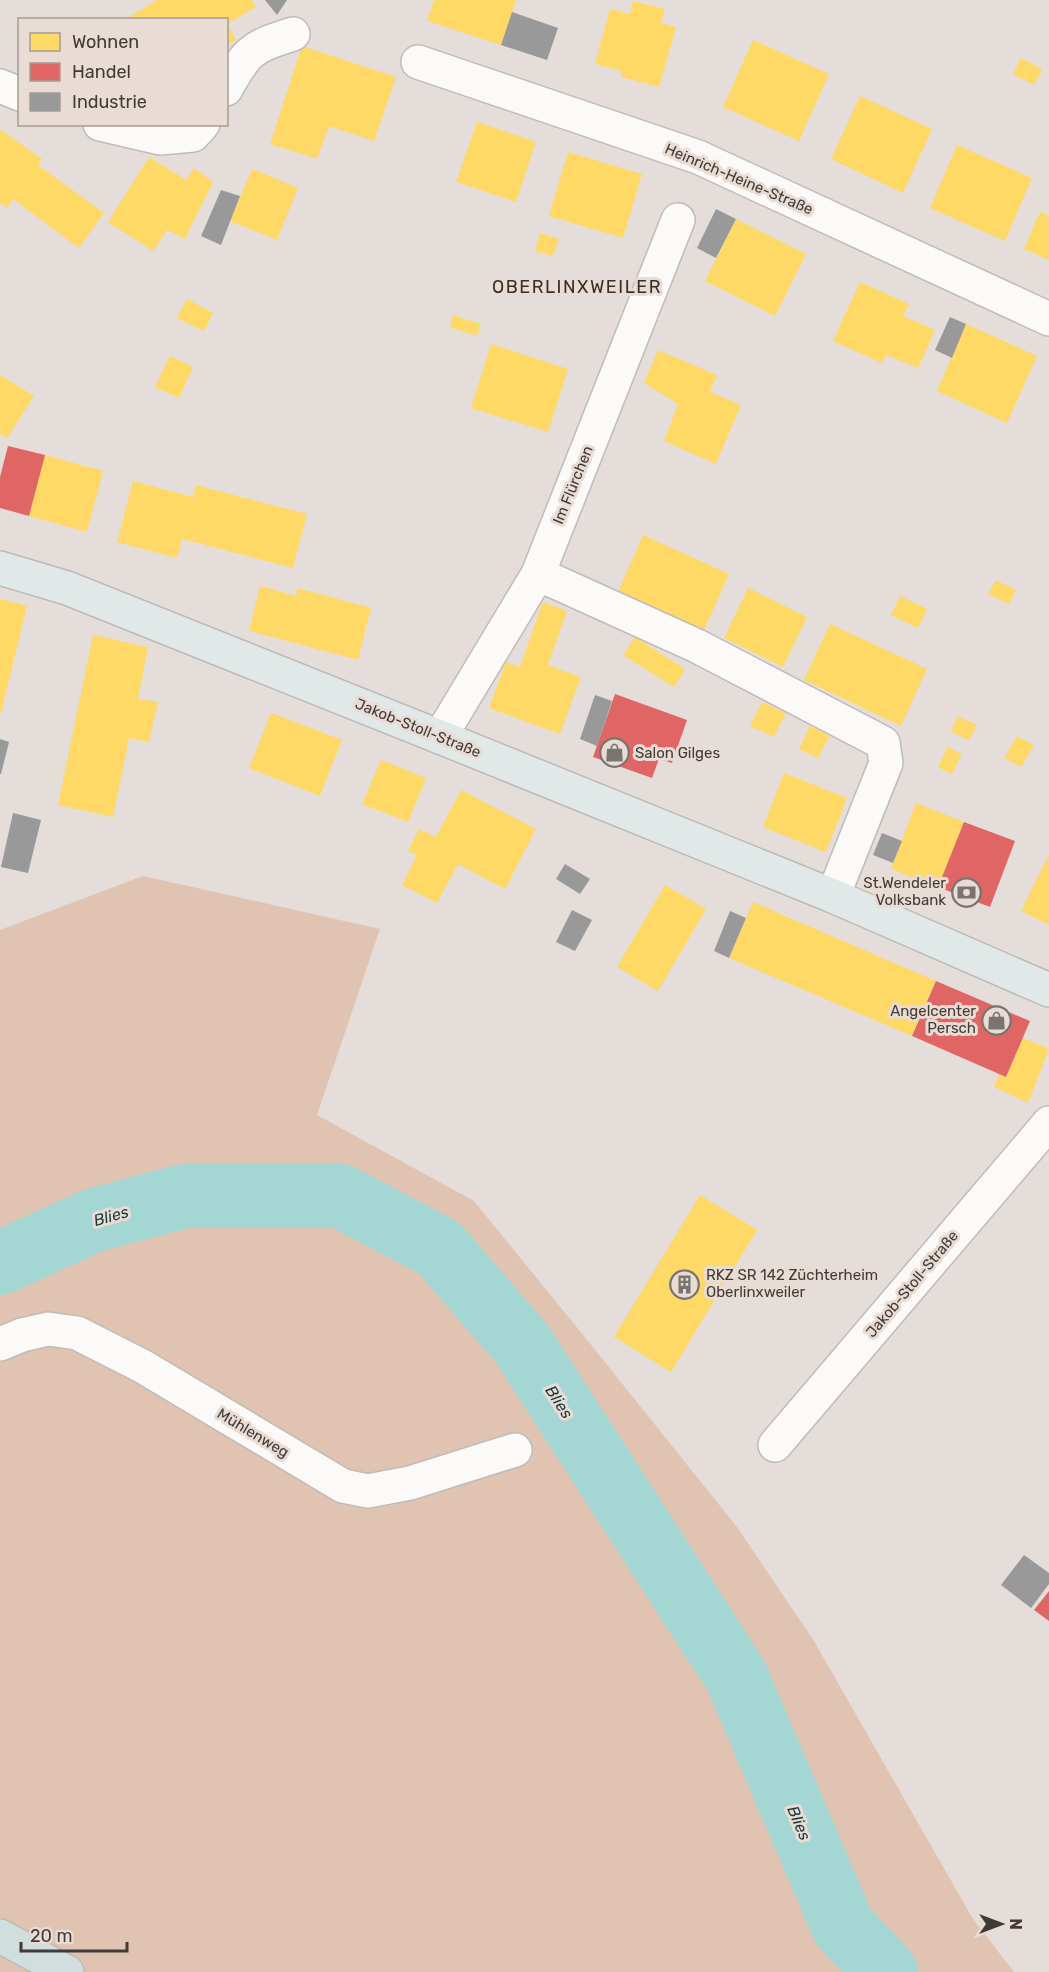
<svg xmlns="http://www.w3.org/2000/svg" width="1049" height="1972" font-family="Rubik,sans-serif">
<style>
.green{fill:#e0c4b1}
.homes{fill:#ffd966}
.shops{fill:#e06666}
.industry{fill:#999}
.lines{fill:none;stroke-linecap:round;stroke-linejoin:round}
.river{stroke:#a4d6d3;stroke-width:64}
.minor-casing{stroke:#c1bbb8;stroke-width:36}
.major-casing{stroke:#bdbab7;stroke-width:36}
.highway-casing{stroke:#bdbab7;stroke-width:36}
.minor{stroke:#fbfaf9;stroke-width:33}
.major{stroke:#e1e9e8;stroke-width:33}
.highway{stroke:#d0dedd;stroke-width:33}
.labels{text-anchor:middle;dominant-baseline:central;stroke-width:6;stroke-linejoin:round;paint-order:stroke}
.street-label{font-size:15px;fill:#403b37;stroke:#e9dcd4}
.poi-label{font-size:15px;fill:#403b37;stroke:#e9dcd4;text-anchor:start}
.water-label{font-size:16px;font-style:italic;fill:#163a39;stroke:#e9dcd4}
.quarter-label{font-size:18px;letter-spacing:1.5px;fill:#382f29;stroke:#e9dcd4}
</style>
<rect width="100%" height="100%" fill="#e4ddd9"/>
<!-- green -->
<path class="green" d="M143 876 380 929 317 1115 474 1201 588 1341 737 1527 814 1641 973 1919 1014 1972H0V930Z"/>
<!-- homes -->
<path class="homes" d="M157 0H252L256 7 227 24 236 40 226 45V20H124Z
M434 0H516L501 45 427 21Z
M633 1 665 9 661 23 676 27 659 87 621 77 622 71 595 64 610 9 630 14Z
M753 40 829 74 799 141 723 107Z
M302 46 396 77 374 141 329 126 317 159 270 144Z
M1021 58 1042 69 1034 85 1013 74Z
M860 96 932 129 903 193 831 159Z
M477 122 536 142 516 202 456 182Z
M0 129 42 159 38 165 104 213 79 248 13 199 7 208 0 203Z
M957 145 1032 178 1005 241 930 208Z
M568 152 642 174 623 238 549 216Z
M149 157 186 180 194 168 213 182 185 239 167 230 153 251 108 222Z
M252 169 298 188 277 240 230 221Z
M1040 212 1049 216V260L1024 249Z
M736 219 806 254 775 316 705 281Z
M540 233 559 239 553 256 535 251Z
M860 282 909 304 903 316 935 330 918 368 886 355 882 363 833 341Z
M187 299 213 313 204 331 177 318Z
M453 315 481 324 477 336 450 327Z
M966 324 1037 356 1007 423 937 391Z
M491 344 568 369 548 432 471 408Z
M658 350 717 375 710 392 741 405 716 464 664 441 678 404 644 383Z
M170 356 193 367 179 398 155 387Z
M0 375 34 396 7 438 0 434Z
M45 455 103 471 87 532 29 516Z
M133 481 193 497 196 485 307 514 293 568 182 539 177 558 117 542Z
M643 535 729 574 704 630 618 592Z
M996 580 1016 590 1009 604 988 594Z
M260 586 296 596 298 588 371 608 358 660 249 631Z
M748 588 807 617 783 667 724 638Z
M900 596 927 609 918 628 891 615Z
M0 599 27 606 1 713H0Z
M543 602 567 611 548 665 581 677 560 734 489 708 506 662 520 667Z
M830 624 927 669 901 726 804 680Z
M93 635 148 647 138 699 158 702 149 742 129 738 113 817 58 805Z
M635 637 685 669 674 687 623 655Z
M762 702 786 713 774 737 750 726Z
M271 713 342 740 320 796 249 768Z
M958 716 977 725 969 740 951 732Z
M810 726 830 735 818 758 799 749Z
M1017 736 1034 745 1021 767 1004 758Z
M947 747 962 754 952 774 938 767Z
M381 760 426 778 408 822 362 804Z
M784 773 847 798 826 852 763 827Z
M461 790 536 829 505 889 458 864 437 903 402 885 417 855 408 851 419 829 436 837Z
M916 803 964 822 938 887 891 869Z
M1049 854V925L1021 911Z
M665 885 706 909 658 991 617 967Z
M753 902 936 981 912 1036 729 958Z
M1023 1038 1049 1049 1028 1103 994 1087 999 1074 1006 1077Z
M700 1195 757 1230 671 1372 614 1337Z"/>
<!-- shops -->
<path class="shops" d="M8 446 45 455 29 516 0 508V477Z
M615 694 687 720 672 763 659 759 652 778 593 757Z
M964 822 1015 841 990 907 938 887Z
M936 981 1030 1021 1006 1077 912 1036Z
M1049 1591V1621L1034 1610Z"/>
<!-- industry -->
<path class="industry" d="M265 0H287L277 15Z
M512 12 558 28 547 60 501 45Z
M221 190 240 196 221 245 201 236Z
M716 209 736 219 716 258 697 248Z
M950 317 966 324 952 358 935 350Z
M595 695 612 701 597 746 580 739Z
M0 739 9 742 1 774H0Z
M13 813 41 820 28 873 1 867Z
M882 833 902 841 893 863 873 855Z
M565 864 590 879 580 894 556 879Z
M572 910 592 920 575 951 556 942Z
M730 911 746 918 729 958 714 951Z
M1024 1555 1049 1573V1584L1031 1608 1001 1585Z"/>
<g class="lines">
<!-- river -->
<path class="river" d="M0 1263 94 1220 185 1196H341L439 1248 522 1344 736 1676 843 1926 886 1972"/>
<defs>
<path id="minor" d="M418 62 698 157 1049 319
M0 86 20 94
M226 89C247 50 252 47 293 34
M100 124 160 138 193 135 203 124
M538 574 697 646 883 743 886 763 833 896
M440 737 538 574 678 220
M0 1344 22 1335 48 1329 77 1333 142 1366 343 1486 368 1491 410 1483 515 1450
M775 1445 1049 1123"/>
<path id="major" d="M0 568 67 588 440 737 833 896 1049 990"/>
<path id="highway" d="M0 1936 67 1972"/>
</defs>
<!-- minor casing -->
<use href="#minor" class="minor-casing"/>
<!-- major casing -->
<use href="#major" class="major-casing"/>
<!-- highway casing -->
<use href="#highway" class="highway-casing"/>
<!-- minor -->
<use href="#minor" class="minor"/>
<!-- major -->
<use href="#major" class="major"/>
<!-- highway -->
<use href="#highway" class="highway"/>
</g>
<!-- icons -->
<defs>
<symbol id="shop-ring" viewBox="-11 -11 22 22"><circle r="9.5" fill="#e9dcd4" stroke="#797470" stroke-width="1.5"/><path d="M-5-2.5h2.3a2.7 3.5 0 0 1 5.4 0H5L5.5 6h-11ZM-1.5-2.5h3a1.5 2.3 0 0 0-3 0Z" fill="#797470"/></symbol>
<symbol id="bank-ring" viewBox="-11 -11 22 22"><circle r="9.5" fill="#e9dcd4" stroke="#797470" stroke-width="1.5"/><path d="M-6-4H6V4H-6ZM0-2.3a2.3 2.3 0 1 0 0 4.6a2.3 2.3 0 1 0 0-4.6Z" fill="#797470"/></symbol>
<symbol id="building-ring" viewBox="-11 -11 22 22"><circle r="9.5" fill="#e9dcd4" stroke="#797470" stroke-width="1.5"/><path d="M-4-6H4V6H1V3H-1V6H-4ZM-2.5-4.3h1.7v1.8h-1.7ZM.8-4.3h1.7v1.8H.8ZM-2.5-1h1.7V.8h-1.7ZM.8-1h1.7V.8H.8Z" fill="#797470"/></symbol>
</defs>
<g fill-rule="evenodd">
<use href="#shop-ring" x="598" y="736" width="33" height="33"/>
<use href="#bank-ring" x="950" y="876" width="33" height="33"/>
<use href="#shop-ring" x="980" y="1004" width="33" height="33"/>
<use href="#building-ring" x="668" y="1268" width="33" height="33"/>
</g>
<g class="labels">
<!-- street labels -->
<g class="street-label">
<text transform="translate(739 179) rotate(23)">Heinrich-Heine-Straße</text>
<text transform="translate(573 485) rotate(-68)">Im Flürchen</text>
<text transform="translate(418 728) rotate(22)">Jakob-Stoll-Straße</text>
<text transform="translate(912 1284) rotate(-50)">Jakob-Stoll-Straße</text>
<text transform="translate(253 1433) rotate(31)">Mühlenweg</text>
</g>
<!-- poi labels -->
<g class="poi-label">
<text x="635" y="753">Salon Gilges</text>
<text x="946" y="883" text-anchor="end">St.Wendeler<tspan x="946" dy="17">Volksbank</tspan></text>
<text x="976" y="1011" text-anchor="end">Angelcenter<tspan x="976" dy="17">Persch</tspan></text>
<text x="706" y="1275">RKZ SR 142 Züchterheim<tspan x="706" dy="17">Oberlinxweiler</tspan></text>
</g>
<!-- water labels -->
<g class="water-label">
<text transform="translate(111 1216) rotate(-16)">Blies</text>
<text transform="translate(559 1402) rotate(57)">Blies</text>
<text transform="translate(799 1823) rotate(67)">Blies</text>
</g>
<!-- quarter labels -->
<g class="quarter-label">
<text x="577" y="287">OBERLINXWEILER</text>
</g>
</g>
<!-- legend -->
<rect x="18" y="18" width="210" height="108" fill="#e9dcd4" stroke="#a59c95" stroke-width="1.5"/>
<rect x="30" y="33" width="30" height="18" fill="#ffd966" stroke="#a59c95" stroke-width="1.5"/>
<text x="72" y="48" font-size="18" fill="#403b37">Wohnen</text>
<rect x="30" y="63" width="30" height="18" fill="#e06666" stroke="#a59c95" stroke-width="1.5"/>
<text x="72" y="78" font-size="18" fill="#403b37">Handel</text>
<rect x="30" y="93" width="30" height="18" fill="#999999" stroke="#a59c95" stroke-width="1.5"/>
<text x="72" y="108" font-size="18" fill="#403b37">Industrie</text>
<!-- north arrow -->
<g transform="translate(1001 1924) rotate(90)" stroke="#e9dcd4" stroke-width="4.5" paint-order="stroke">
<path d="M0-4.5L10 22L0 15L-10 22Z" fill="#403b37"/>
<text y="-9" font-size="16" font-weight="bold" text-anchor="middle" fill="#403b37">N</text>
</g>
<!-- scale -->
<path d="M21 1942v9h106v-9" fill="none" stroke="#403b37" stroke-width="3"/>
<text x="30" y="1942" font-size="18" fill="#403b37" stroke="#e9dcd4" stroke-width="4.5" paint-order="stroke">20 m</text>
</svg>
